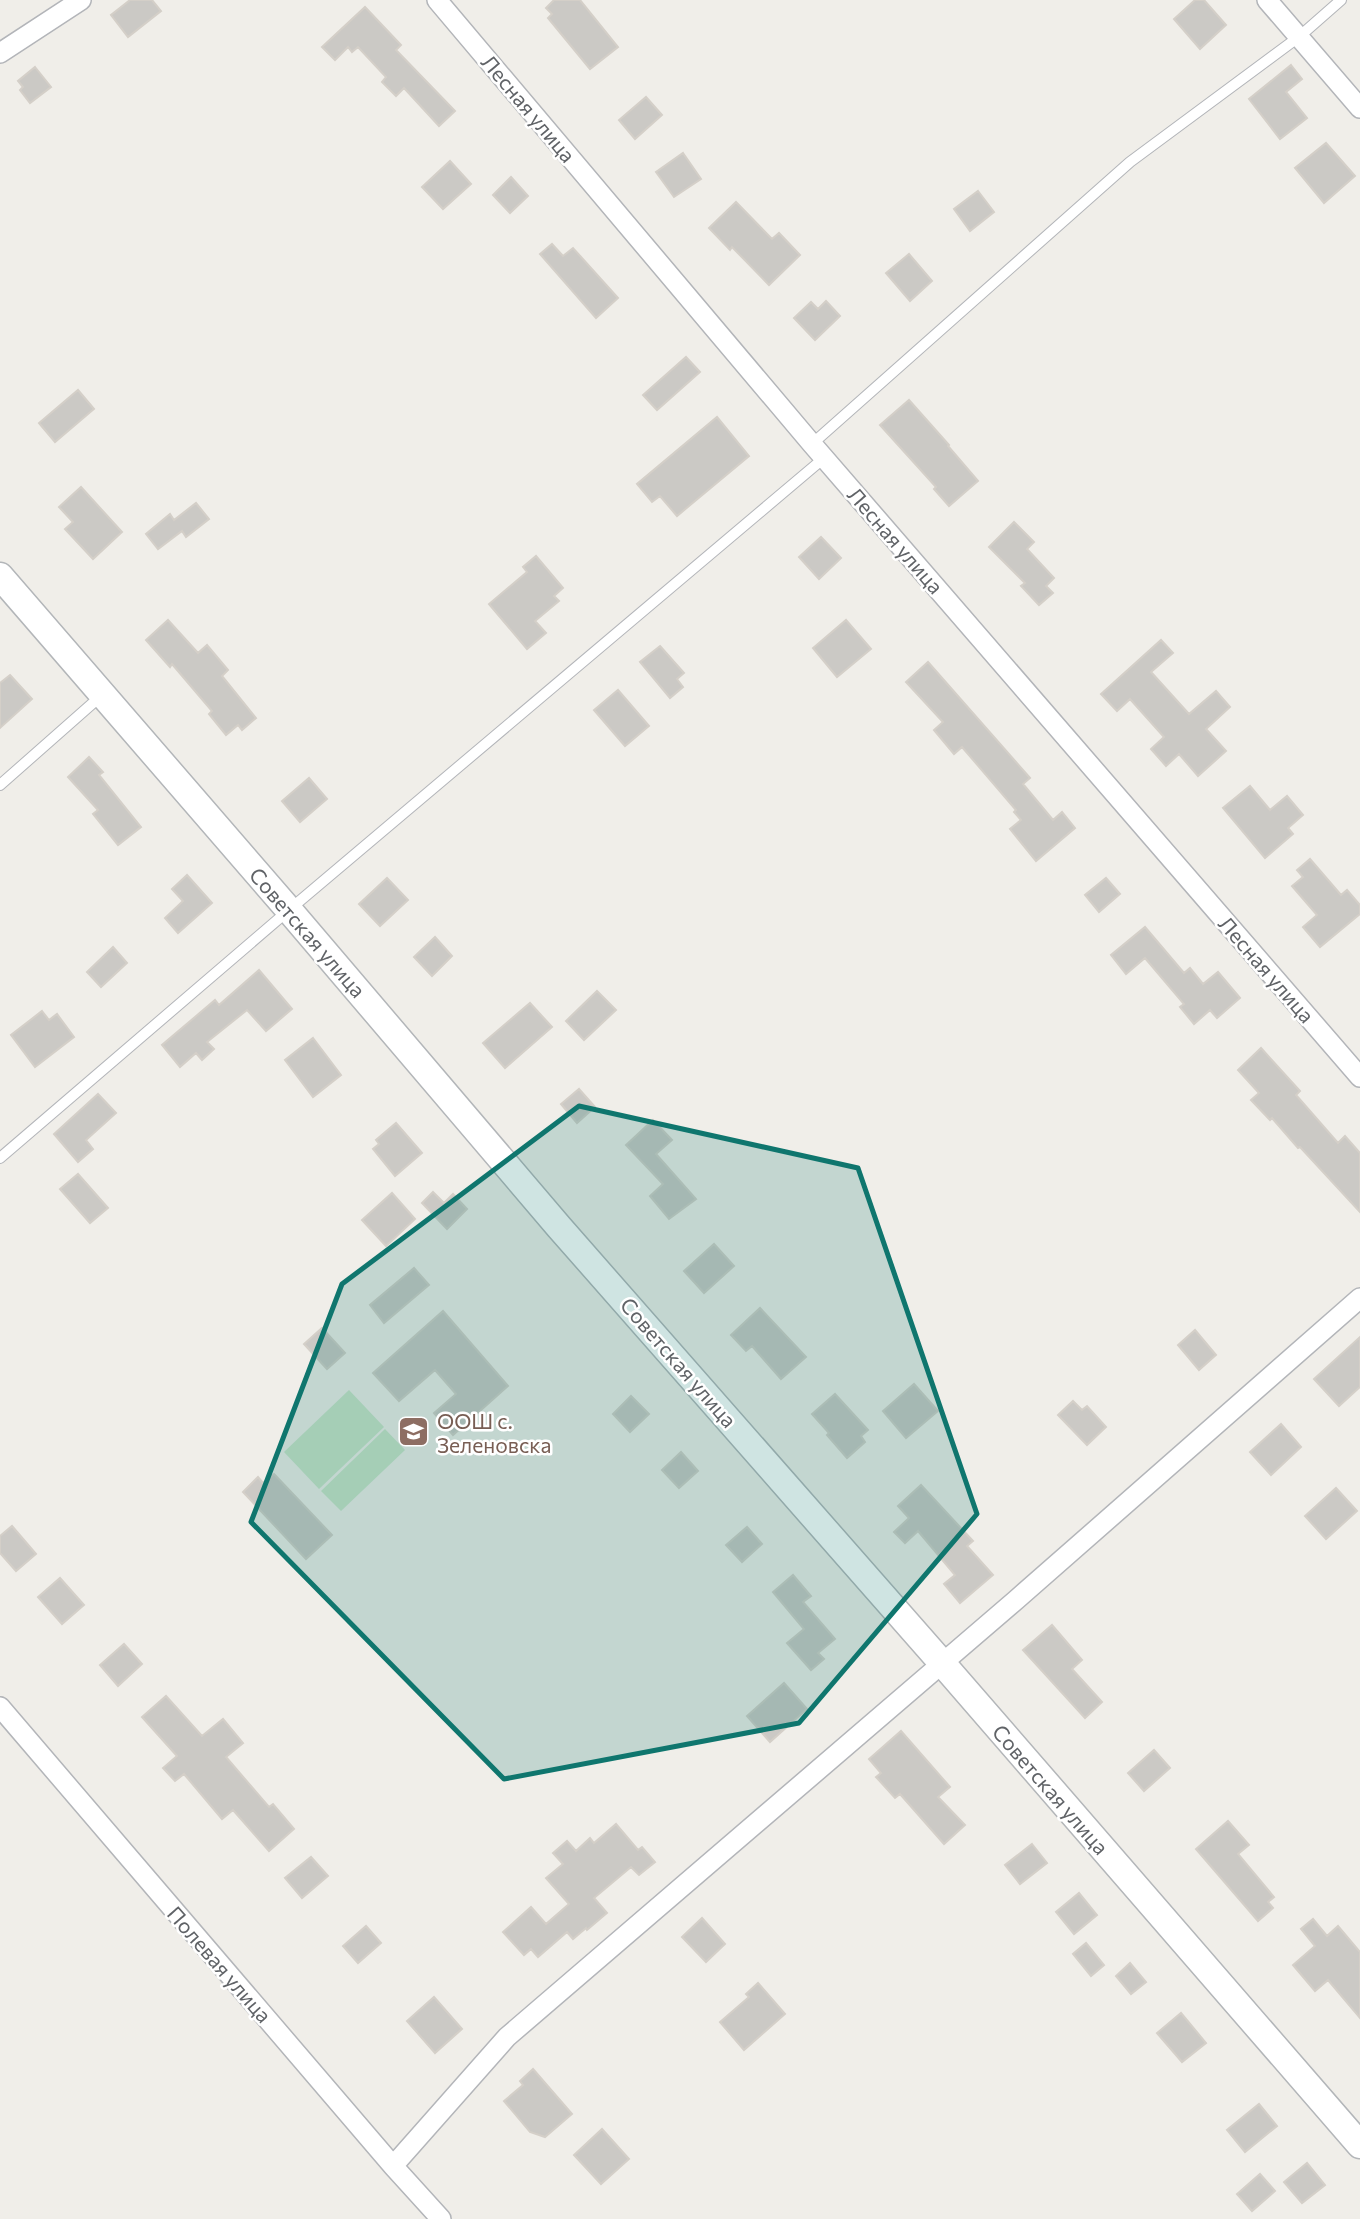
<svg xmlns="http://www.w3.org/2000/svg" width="1360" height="2219" font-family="Commissioner,sans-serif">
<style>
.green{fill:#cbe4c9}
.building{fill:#cbc9c5;stroke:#d4cfc8;stroke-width:2}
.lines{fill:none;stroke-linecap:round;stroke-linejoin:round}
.lane-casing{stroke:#b3b5b9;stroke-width:12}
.street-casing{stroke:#b3b5b9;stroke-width:22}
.secondary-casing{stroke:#b3b6b9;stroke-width:29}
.lane{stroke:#fff;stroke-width:10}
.street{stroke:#fff;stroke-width:19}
.secondary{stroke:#fff;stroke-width:26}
.marked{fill:#0f766e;fill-opacity:0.2;stroke:#0f766e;stroke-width:5;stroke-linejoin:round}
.labels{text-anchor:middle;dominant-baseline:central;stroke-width:5;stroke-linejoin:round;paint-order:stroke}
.street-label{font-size:21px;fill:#606367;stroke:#fff}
.education-label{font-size:21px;fill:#785e54;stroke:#fff;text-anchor:start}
</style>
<rect width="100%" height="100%" fill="#f0eee9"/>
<!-- green -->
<path class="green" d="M349 1390 384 1427 319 1489 284 1452Z
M385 1429 405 1450 341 1511 321 1491Z"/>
<!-- building -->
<path class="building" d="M130 0H152L161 11 128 37 111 15Z
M554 0H580L618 47 590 69 548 18 552 14 546 8Z
M1195 0H1204L1226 25 1200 49 1174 19Z
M365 7 401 45 396 50 455 111 439 126 404 88 396 96 382 82 386 77 358 47 352 52 348 47 335 60 322 47Z
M1291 65 1302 79 1286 92 1307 118 1280 139 1249 99Z
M35 67 51 87 30 103 20 90 23 87 18 81Z
M646 97 662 115 635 139 619 120Z
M1326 143 1355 176 1324 203 1295 168Z
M683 153 701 179 674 197 656 172Z
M450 161 471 184 443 209 422 187Z
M511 177 528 196 510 213 493 195Z
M978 191 994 212 970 231 954 209Z
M736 202 772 239 779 233 800 255 769 285 732 247 730 250 709 228Z
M552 244 563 256 573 248 618 298 596 318 540 254Z
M909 254 932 281 910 301 886 273Z
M826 301 840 316 815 340 794 318 811 302 818 309Z
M686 357 700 372 657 410 643 395Z
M78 390 94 409 55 442 39 423Z
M909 400 949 445 948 446 978 481 949 506 934 489 936 487 880 425Z
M717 417 749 456 677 516 660 496 652 502 637 484Z
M81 487 122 532 93 559 65 529 73 522 59 507Z
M196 503 209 519 186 537 182 531 158 549 146 534 170 514 174 520Z
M1014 522 1034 542 1027 549 1054 578 1046 586 1053 593 1039 605 1021 586 1025 583 989 547Z
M821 537 841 558 819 579 799 557Z
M536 556 563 588 554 596 559 601 535 621 546 633 527 649 489 604 527 572 523 567Z
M168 620 198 653 207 645 228 670 222 676 256 718 242 730 238 725 226 735 209 714 212 711 172 664 170 667 146 640Z
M846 620 871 649 837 677 813 648Z
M1161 640 1173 653 1151 672 1189 714 1216 691 1230 707 1206 729 1226 751 1198 776 1179 754 1166 766 1151 749 1164 737 1130 699 1117 711 1101 694Z
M660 646 684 673 677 679 683 687 670 698 640 662Z
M928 662 1030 778 1023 784 1053 820 1062 812 1075 828 1036 861 1010 829 1021 820 1014 812 1016 810 962 747 954 754 934 730 943 722 906 682Z
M10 675 32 699 0 728V683Z
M618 690 649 726 625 746 594 710Z
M89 757 103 772 99 775 141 827 118 845 93 814 98 810 68 777Z
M309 778 327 799 300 822 282 801Z
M1250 786 1270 810 1287 796 1303 815 1288 828 1293 834 1265 858 1223 808Z
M1310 859 1341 895 1347 890 1360 905V914L1320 947 1303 927 1317 915 1292 886 1303 877 1297 870Z
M187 875 212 903 178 933 165 918 183 901 172 889Z
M387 878 408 900 380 926 359 904Z
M1106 878 1120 894 1099 912 1085 895Z
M1145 927 1184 973 1190 968 1203 984 1218 972 1240 998 1217 1018 1210 1010 1194 1024 1180 1007 1184 1004 1145 958 1126 974 1111 955Z
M435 937 452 956 432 976 414 957Z
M113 947 127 963 101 987 87 972Z
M259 970 292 1009 266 1031 247 1010 207 1042 214 1049 202 1060 196 1053 180 1067 162 1045 215 1000 219 1005Z
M597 991 616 1010 584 1040 566 1021Z
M530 1003 552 1027 505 1068 483 1043Z
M42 1011 49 1020 57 1014 74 1037 35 1067 11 1035Z
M313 1038 341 1075 313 1097 285 1060Z
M1261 1048 1300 1091 1296 1095 1338 1143 1345 1136 1360 1153V1212L1300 1147 1298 1148 1272 1118 1270 1120 1251 1100 1259 1093 1238 1070Z
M579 1089 595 1107 577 1123 561 1104Z
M98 1094 116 1113 86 1140 93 1149 78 1162 54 1134Z
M653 1120 672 1140 656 1154 696 1199 669 1219 650 1196 663 1184 626 1145Z
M396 1123 422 1153 395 1176 373 1149 379 1144 376 1140Z
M78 1174 108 1208 90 1223 60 1189Z
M433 1192 444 1203 453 1194 467 1209 447 1229 422 1203Z
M392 1193 415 1219 386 1246 362 1220Z
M714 1244 734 1266 704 1293 684 1271Z
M414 1268 429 1285 384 1323 370 1305Z
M760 1308 806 1357 781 1379 752 1346 746 1351 731 1335Z
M443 1311 508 1386 453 1435 434 1413 456 1394 435 1370 399 1401 373 1373Z
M322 1328 345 1353 327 1369 304 1344Z
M1195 1330 1216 1355 1199 1370 1178 1345Z
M1360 1337V1387L1339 1406 1314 1379Z
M914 1384 938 1411 906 1438 883 1411Z
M835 1394 868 1430 861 1436 865 1442 847 1458 827 1435 829 1433 812 1414Z
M631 1396 649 1414 630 1432 613 1414Z
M1073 1401 1082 1410 1087 1406 1106 1427 1087 1445 1058 1415Z
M1281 1424 1301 1447 1271 1475 1250 1452Z
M681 1452 698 1471 679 1488 662 1470Z
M274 1474 332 1535 306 1559 243 1492 258 1477 263 1483Z
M921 1485 973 1541 967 1546 993 1575 960 1603 944 1584 955 1575 918 1531 905 1543 894 1532 909 1518 898 1506Z
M1336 1488 1357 1511 1326 1539 1305 1516Z
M12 1526 36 1554 16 1571 0 1553V1536Z
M747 1527 762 1544 742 1562 726 1545Z
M793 1575 811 1596 803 1602 835 1639 818 1653 824 1659 811 1670 787 1643 804 1629 773 1592Z
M60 1578 84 1605 62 1624 38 1597Z
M1052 1625 1082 1660 1072 1669 1102 1702 1085 1718 1023 1650Z
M124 1644 142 1664 118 1686 100 1665Z
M784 1683 807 1709 770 1742 747 1716Z
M166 1696 202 1736 223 1719 243 1743 226 1757 269 1807 273 1804 294 1829 269 1851 233 1810 222 1819 184 1774 175 1781 163 1768 177 1756 142 1717Z
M901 1731 950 1787 938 1797 965 1825 944 1844 900 1794 895 1798 876 1777 881 1773 869 1759Z
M1154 1750 1170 1768 1144 1791 1128 1773Z
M1228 1821 1249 1845 1238 1854 1274 1897 1268 1902 1273 1908 1258 1921 1196 1849Z
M616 1824 638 1850 642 1847 655 1862 639 1875 631 1867 594 1898 607 1913 587 1930 586 1928 573 1939 567 1932 538 1957 531 1949 524 1955 503 1932 531 1907 546 1924 569 1904 546 1878 563 1864 553 1853 567 1841 576 1851 590 1838 594 1843Z
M1032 1844 1047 1863 1020 1884 1005 1865Z
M311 1857 328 1876 302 1898 285 1878Z
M1079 1893 1097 1915 1074 1934 1056 1912Z
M702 1918 725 1944 706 1962 682 1937Z
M1313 1919 1327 1936 1338 1926 1360 1952V2018L1328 1980 1315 1991 1293 1965 1315 1946 1301 1929Z
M366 1926 381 1943 358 1963 343 1946Z
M1086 1943 1104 1965 1091 1976 1073 1954Z
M1130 1963 1146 1982 1131 1994 1116 1976Z
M758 1983 785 2014 744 2050 720 2022 749 1997 746 1994Z
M434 1997 462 2029 435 2053 407 2021Z
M1181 2013 1206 2043 1182 2062 1157 2033Z
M533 2069 572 2114 545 2137 530 2132 504 2101 523 2085 520 2081Z
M1259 2104 1277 2126 1245 2152 1227 2130Z
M602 2129 629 2159 601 2184 574 2155Z
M1307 2163 1325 2185 1302 2203 1284 2182Z
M1260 2174 1275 2191 1252 2211 1237 2194Z"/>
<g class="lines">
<defs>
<path id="lane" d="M812 444 1130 162 1300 36 1341 0
M0 785 102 695
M0 1158 289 910 824 458"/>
<path id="street" d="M437 0 812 444 1360 1077
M1267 0 1360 108
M0 53 81 0
M0 1707 393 2166 441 2219
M393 2166 507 2037 1016 1600 1360 1298"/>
<path id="secondary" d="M0 576 289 910 559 1227 942 1663 1360 2145"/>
</defs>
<!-- lane casing -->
<use href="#lane" class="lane-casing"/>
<!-- street casing -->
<use href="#street" class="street-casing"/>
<!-- secondary casing -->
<use href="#secondary" class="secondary-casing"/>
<!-- lane -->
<use href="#lane" class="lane"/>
<!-- street -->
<use href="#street" class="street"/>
<!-- secondary -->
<use href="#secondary" class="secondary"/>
</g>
<!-- marked area -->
<path class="marked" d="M579 1106 858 1168 977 1514 799 1723 504 1779 251 1522 342 1284Z"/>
<!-- icons -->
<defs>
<symbol id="school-square" viewBox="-11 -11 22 22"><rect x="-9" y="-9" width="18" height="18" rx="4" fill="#8d6e63" stroke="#fff"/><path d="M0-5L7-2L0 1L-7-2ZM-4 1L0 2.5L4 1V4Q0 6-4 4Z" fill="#fff"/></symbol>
</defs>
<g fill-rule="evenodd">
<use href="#school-square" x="396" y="1414" width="35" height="35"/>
</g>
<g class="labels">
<!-- street labels -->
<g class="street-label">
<text transform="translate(529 108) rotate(50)">Лесная улица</text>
<text transform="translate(896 540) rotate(49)">Лесная улица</text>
<text transform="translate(308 932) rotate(49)">Советская улица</text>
<text transform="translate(1267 969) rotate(49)">Лесная улица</text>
<text transform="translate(679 1362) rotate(49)">Советская улица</text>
<text transform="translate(1051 1789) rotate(49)">Советская улица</text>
<text transform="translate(220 1964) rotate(49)">Полевая улица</text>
</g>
<!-- education labels -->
<g class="education-label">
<text x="437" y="1420">ООШ с.<tspan x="437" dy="24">Зеленовска</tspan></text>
</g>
</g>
</svg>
